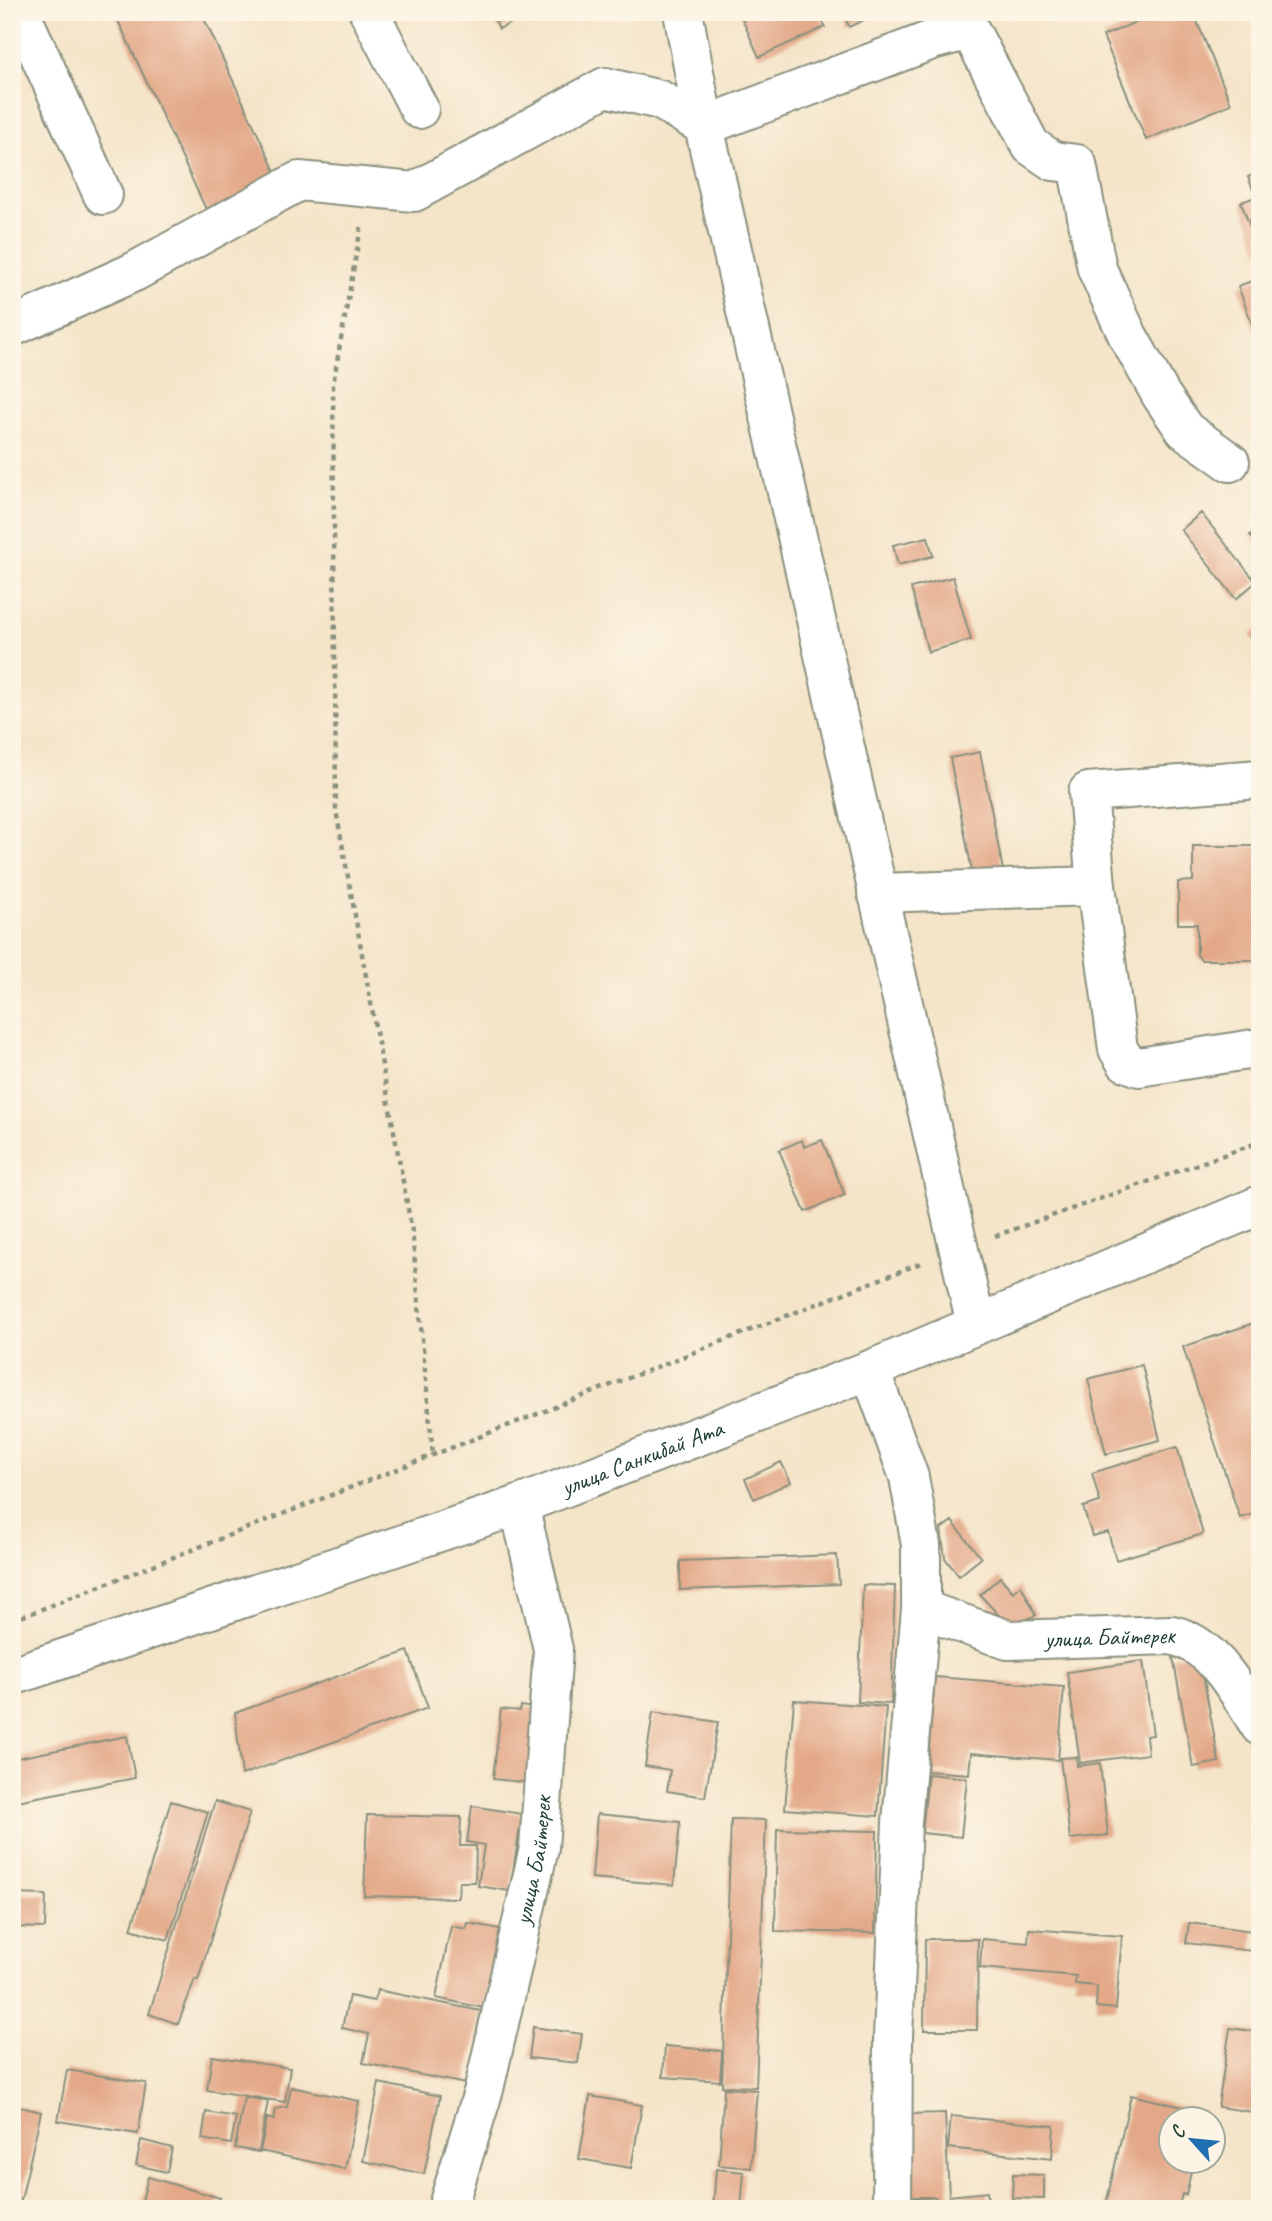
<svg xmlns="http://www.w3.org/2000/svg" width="1272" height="2221" font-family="Caveat,sans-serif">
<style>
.building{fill:#e3a888}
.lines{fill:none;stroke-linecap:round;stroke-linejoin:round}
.minor-casing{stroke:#8a907e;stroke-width:42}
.path{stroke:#8a907e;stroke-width:4.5;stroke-dasharray:5 5;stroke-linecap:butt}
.minor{stroke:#fff;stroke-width:38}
.labels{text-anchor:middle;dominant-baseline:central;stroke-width:7;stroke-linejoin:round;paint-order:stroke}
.street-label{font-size:24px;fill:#1f3d34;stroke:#fcf5e5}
</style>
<rect width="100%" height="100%" fill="#fcf5e5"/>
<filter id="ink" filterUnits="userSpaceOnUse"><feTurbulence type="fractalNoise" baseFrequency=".0143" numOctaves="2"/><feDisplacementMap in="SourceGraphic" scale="14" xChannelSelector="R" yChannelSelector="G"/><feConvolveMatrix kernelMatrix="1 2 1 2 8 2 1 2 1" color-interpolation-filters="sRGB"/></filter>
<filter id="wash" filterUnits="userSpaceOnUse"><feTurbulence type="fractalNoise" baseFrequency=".00686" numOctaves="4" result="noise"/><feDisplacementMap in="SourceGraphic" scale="28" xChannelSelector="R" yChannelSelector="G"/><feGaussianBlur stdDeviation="1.57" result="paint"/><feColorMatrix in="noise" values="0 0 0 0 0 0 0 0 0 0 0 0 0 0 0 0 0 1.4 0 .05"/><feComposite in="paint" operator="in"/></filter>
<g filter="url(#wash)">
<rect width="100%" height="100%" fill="#f4e4c8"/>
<g id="blocks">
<!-- building -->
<path class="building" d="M114 12H201L281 184 210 218Z
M491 12H533L499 29Z
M739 12H818L825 27 759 57Z
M843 12H881L849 27Z
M1159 12H1193L1231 104 1146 140 1103 36Z
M1260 172V251H1259L1241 202 1256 197 1248 177Z
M1260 278V343H1259L1238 286Z
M1201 513 1256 582 1236 599 1181 530Z
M1260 528V549L1250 535Z
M928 537 933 556 898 565 893 545Z
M953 577 971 640 928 652 911 588Z
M1260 627V648L1250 635Z
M980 752 1003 870 973 876 950 758Z
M1193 846H1260V960H1201L1197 955V924H1178V882L1193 881Z
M802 1140 804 1147 822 1140 845 1195 805 1212 779 1150Z
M1260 1321V1512L1240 1518 1183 1347Z
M1142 1365 1160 1440 1106 1454 1088 1379Z
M1177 1447 1203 1534 1116 1560 1108 1532 1092 1536 1083 1507 1100 1502 1092 1473Z
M781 1462 791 1482 754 1499 745 1479Z
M952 1521 981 1558 959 1576 945 1558 941 1529Z
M837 1555 839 1584 680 1590V1561Z
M1000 1577 1013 1592 1021 1585 1036 1615 1015 1625 1005 1622 980 1595Z
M863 1585 895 1586 891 1704 858 1702Z
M408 1651 428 1708 242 1775 235 1713Z
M1199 1653 1219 1762 1193 1767 1173 1657Z
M1143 1661 1153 1735 1146 1736 1148 1754 1080 1763 1067 1672Z
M935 1677 1064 1687 1058 1760 971 1753 969 1774 927 1771Z
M794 1700 886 1707 878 1816 785 1809Z
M521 1706 539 1709 532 1783 493 1779 501 1709 520 1711Z
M653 1712 718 1722 705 1797 667 1791 670 1770 645 1766Z
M127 1736 135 1778 12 1802V1759Z
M1077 1757V1766L1100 1763 1108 1835 1070 1839 1060 1758Z
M928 1774 967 1778 961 1837 922 1833Z
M171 1801 208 1812 168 1940 131 1929Z
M215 1801 250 1812 198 1980 195 1979 178 2024 149 2014Z
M472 1806 522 1814 510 1891 478 1886 484 1845 467 1842Z
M597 1814 680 1822 674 1885 592 1878Z
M367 1815 461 1817 460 1846H476L475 1882H459L458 1898 364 1896Z
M731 1819 766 1820 756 2087 722 2086Z
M777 1829 877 1831 875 1933 775 1931Z
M12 1894 46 1895 45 1928 12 1927Z
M468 1923 500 1929 484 2008 436 1998 451 1926 466 1929Z
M1189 1923 1254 1931 1252 1951 1186 1943Z
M1029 1929 1122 1936 1116 2009 1096 2007 1097 1986 1075 1984 1076 1976 980 1968 982 1939 1028 1943Z
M925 1939H978L977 2030H924Z
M377 1990 481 2011 466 2084 363 2063 369 2034 342 2028 349 1996 374 2001Z
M533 2027 582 2034 578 2063 529 2058Z
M1230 2028 1260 2032V2113L1218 2107Z
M665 2046 722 2051 720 2081 663 2077Z
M212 2056 290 2068 285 2102 207 2090Z
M67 2070 146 2083 138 2134 58 2121Z
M379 2083 440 2096 424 2174 363 2161Z
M291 2087 359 2101 345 2169 260 2151 267 2118 274 2120 276 2109 287 2107Z
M724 2088 757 2090 751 2168 719 2165Z
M1131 2095 1205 2112 1203 2120H1170V2162H1193L1186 2195 1182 2194 1178 2209H1105Z
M590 2096 642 2105 631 2168 579 2159Z
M244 2097 268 2101 259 2152 235 2148Z
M13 2105 41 2112 19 2209H12Z
M206 2112 236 2117 231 2144 202 2139Z
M945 2113 949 2196 987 2192 989 2209H911V2199L937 2197H912L908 2114Z
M951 2116 1054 2126 1052 2159 948 2148Z
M141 2140 172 2148 167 2172 136 2165Z
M716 2169 744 2172 741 2209H713Z
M1013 2174 1044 2175V2199L1012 2198Z
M148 2177 220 2198 217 2209H140Z
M64 2201 84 2206V2209H62Z"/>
</g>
</g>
<g filter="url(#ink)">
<use href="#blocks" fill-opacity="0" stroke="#8a907e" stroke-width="2"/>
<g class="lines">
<defs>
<g id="minor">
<path d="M20 12 103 195"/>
<path d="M369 12 419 109"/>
<path d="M683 12 704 126 976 1325"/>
<path d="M12 327 134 272 299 181 414 192 605 87 660 100 704 126 932 40 970 30 1031 146 1053 161 1077 164 1097 269 1128 336 1161 395 1185 430 1230 462"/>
<path d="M1260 779 1088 792 1096 886 1118 1049 1126 1062 1139 1067 1260 1048"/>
<path d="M877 893 1096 886"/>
<path d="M870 1370 909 1477 921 1545V1609L902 1822 893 2038 892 2209"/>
<path id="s1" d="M921 1609 1008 1640 1172 1635C1215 1645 1237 1691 1260 1726"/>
<path id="s2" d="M12 1676 519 1505 870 1370 1260 1205"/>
<path id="s3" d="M447 2209 484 2089 539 1848 553 1649 519 1505"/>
</g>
</defs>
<!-- minor casing -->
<use href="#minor" class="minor-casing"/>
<!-- path -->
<path class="path" d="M361 227 333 384 336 810 412 1231 433 1455
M995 1236 1260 1142
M12 1618 24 1616 921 1263"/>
<!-- minor -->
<use href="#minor" class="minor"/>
</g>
</g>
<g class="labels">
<!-- street labels -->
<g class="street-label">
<text stroke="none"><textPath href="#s2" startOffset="667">улица Санкибай Ата</textPath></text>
<text stroke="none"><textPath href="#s1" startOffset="194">улица Байтерек</textPath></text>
<text stroke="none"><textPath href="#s3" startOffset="360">улица Байтерек</textPath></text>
</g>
</g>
<!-- margin -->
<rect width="1272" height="2221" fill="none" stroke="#fcf5e5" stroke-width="42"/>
<!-- north arrow -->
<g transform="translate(1192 2140) rotate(297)"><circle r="33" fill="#fcf5e5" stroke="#a4ab9e" stroke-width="2"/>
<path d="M0-5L12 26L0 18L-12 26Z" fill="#1f6fb2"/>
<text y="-10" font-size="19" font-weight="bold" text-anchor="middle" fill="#1f3d34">С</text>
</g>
</svg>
